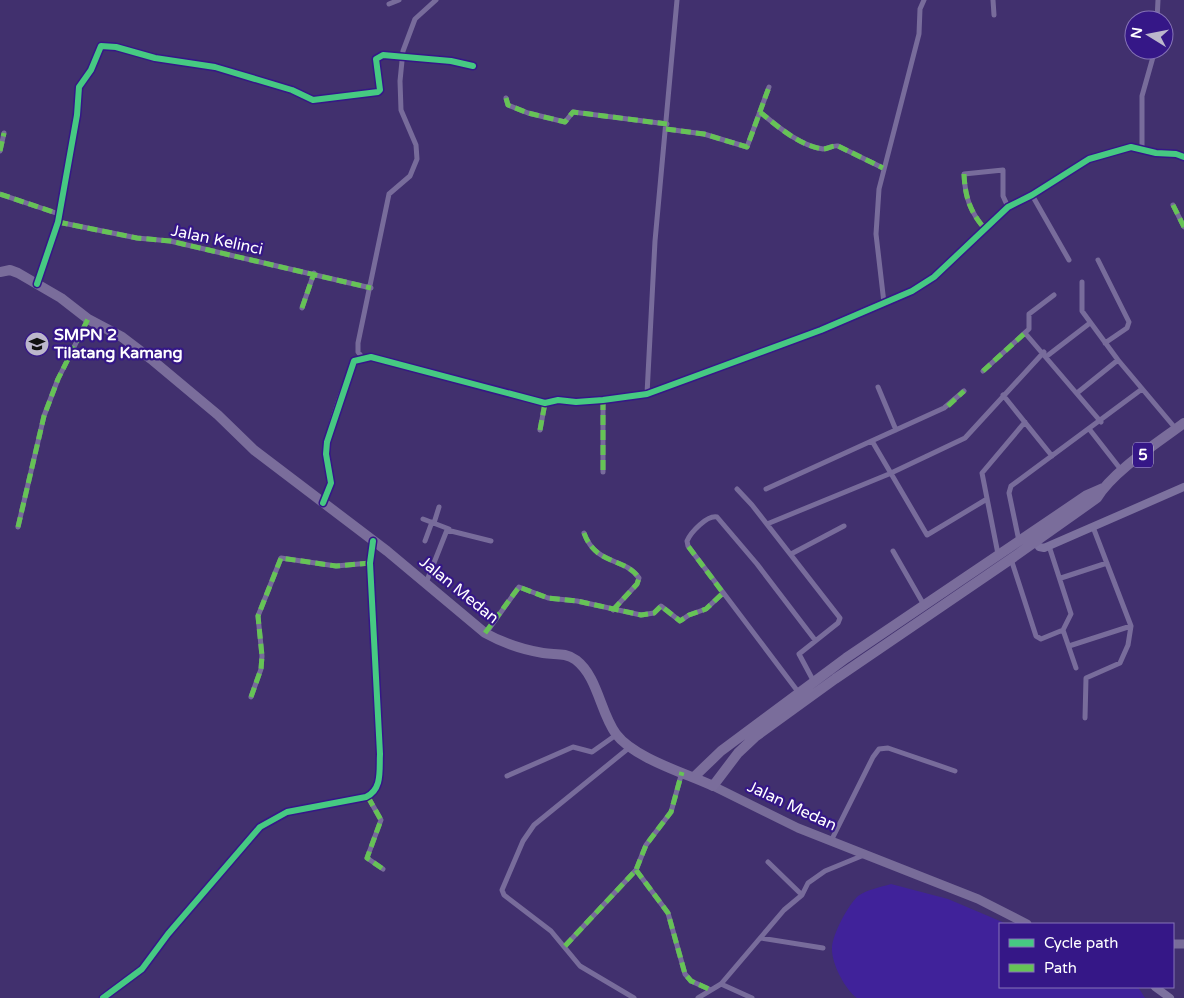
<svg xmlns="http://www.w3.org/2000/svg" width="1184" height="998" font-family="'Varela Round',sans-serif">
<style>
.grass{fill:#40229a}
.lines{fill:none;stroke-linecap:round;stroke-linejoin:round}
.street{stroke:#786c9b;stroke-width:5}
.secondary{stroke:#7d729f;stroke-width:8}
.primary{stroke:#786c99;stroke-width:9}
.highway{stroke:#7a6d9b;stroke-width:10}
.quiet{stroke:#66c356;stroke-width:5;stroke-dasharray:10 5;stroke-linecap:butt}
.cycleway-casing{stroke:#351787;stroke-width:9}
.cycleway{stroke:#46c982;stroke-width:6}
.labels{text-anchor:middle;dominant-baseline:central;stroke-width:4.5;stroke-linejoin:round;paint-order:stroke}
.shield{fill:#351787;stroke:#c2b9db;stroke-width:1}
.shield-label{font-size:15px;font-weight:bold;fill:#fff}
.street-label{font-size:16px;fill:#fff;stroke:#351787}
.poi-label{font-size:16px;font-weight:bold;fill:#fff;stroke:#351787;text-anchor:start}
</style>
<rect width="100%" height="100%" fill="#41306e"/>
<!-- grass -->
<path class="grass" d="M891 884 948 899 1007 924H1000V987H1138L1145 998H857C845 989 831 963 832 947 833 934 848 905 858 896 866 890 881 887 891 884Z"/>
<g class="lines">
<!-- street -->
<path class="street" d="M993 0 994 15
M389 4 399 0
M1157 20 1158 0
M506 98 508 105 528 113 565 122 573 112 667 124
M760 112C777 126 800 146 823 149 828 149 833 145 838 146L883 168
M666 129 704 134 747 147 769 87
M1142 149V96L1155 50
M0 151 4 133
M0 194 59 214
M1032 195 1069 260
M1173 205 1184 227
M58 222 137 238 170 241 371 288
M985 229C970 212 965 197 964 174L1003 170V196L1008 207
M1098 260 1129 322 1127 328 1105 343
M1082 282V311L1118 360 1176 429
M37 284 58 222 77 115 79 87 91 70 101 46 116 47 155 58 215 67 292 90 313 100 378 92 380 90 376 59 383 55 451 61 473 66
M884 303 876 234 879 189 919 34 920 9 924 0
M302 308 314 273
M1025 333 1101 422
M1047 356 1090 323
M362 357 358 352V343L389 194 410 176 417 159 416 145 401 110 400 81 403 51 415 19 436 0
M983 371 1029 329V314L1054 295
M878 387 896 430
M1077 393 1118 360
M647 394 655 241 677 0
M1003 395 1052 456
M603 400V472
M540 430 545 403
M1090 430 1122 471
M872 441 927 535 987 499
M737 489 752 505 840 618 838 623 799 654 814 682
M766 489 944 408 964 391
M323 502C338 471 322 468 327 442 332 415 344 386 354 361L371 357 545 403 558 400 576 402 603 400 647 394 821 330 912 291 934 277 1008 207 1032 195 1089 159 1131 147 1156 153 1176 154 1184 157
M423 519 449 529
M434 523 439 507
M767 524 889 474 965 438 1044 352
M18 527 44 416 58 379 88 319
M584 533C596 566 625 557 639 578L637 584 613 610
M425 541 432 522
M1019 541 1009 493 1011 486 1142 389
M893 551 924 605
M791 554 844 526
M998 554 982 473 1025 422
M1011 559 1036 636 1041 639 1063 630 1071 614 1049 546
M1061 578 1107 563
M426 583 447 530 491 541
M1063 630 1076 668
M486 633 519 587 548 598 577 601 641 615 654 613 661 606 680 621 689 615 706 609 723 593
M1069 646 1131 626
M799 693 688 546 687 541C691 532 707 515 717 517L757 564 815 640
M251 697 261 669 262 656 258 616 281 558 336 566 370 563
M1085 718 1086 678 1120 663 1128 645 1131 626 1093 527
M630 747 534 825 523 841 502 890 504 895 551 931 580 966 634 998
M507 776 573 747 592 752 616 735
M368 797 381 820 367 858 383 869
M831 841 873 757 879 749 888 748 955 771
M768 862 802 895
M636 870 668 913 685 974 691 981 711 990
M761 938 823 948
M565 946 636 870 646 845 671 812 682 772
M721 984 752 998
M103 998 142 969 168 934 260 827 287 812 366 797C383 789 379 769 380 754L370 563 373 541
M698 998 721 984 784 910 802 895 808 883 825 871 864 855"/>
<!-- secondary -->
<path class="secondary" d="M1036 542 1039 547 1044 548 1184 487
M1155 987 1170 998"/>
<!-- primary -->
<path class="primary" d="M713 786 798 828 978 899 1027 924
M1173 944H1184"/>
<!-- highway -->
<path class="highway" d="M0 272 10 270 18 273 61 298 88 319 122 337 151 359 218 415 254 450 387 551 485 633C503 643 524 650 543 653 555 655 565 652 576 660 598 677 600 712 616 734 634 758 685 773 713 786L738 753 755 737 835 679 1011 559 1097 498C1113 471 1159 442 1184 423
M694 777 721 751 846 658 1087 495 1103 488"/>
<!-- quiet -->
<path class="quiet" d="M506 98 508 105 528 113 565 122 573 112 667 124
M760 112C777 126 800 146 823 149 828 149 833 145 838 146L883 168
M666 129 704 134 747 147 769 87
M0 151 4 133
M964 174C965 197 970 212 985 229
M0 194 59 214
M1173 205 1184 227
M58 222 137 238 170 241 371 288
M302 308 314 273
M983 371 1025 333
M603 400V472
M948 406 964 391
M540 430 545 403
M18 527 44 416 58 379 88 319
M584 533C596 566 625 557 639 578L637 584 613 610
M485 633 519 587 548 598 577 601 641 615 654 613 661 606 680 621 689 615 706 609 723 593 688 546
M251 697 261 669 262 656 258 616 281 558 336 566 370 563
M368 797 381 820 367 858 383 869
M636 870 668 913 685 974 691 981 711 990
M565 946 636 870 646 845 671 812 682 772"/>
<defs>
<path id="cycleway" d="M37 284 58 222 77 115 79 87 91 70 101 46 116 47 155 58 215 67 292 90 313 100 378 92 380 90 376 59 383 55 451 61 473 66
M323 503 331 483 326 454 327 442 354 361 371 357 545 403 558 400 576 402 603 400 647 394 821 330 912 291 934 277 1008 207 1032 195 1089 159 1131 147 1156 153 1176 154 1184 157
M103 998 142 969 168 934 260 827 287 812 366 797C383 789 379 769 380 754L370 563 373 541"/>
</defs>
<!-- cycleway casing -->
<use href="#cycleway" class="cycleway-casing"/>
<!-- cycleway -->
<use href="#cycleway" class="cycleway"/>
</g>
<!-- icons -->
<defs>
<symbol id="school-disc" viewBox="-11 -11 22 22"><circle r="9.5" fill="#bcb7cc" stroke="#351787"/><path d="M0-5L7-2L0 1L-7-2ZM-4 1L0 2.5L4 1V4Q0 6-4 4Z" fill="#111"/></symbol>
</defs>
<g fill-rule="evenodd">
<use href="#school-disc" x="23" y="330" width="28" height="28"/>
</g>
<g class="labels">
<!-- shield labels -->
<rect class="shield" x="1133" y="442.5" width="20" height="25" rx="4"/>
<g class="shield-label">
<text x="1143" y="455">5</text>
</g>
<!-- street labels -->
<g class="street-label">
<text transform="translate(217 240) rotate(12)">Jalan Kelinci</text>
<text transform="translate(459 590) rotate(39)">Jalan Medan</text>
<text transform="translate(792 806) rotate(25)">Jalan Medan</text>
</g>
<!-- poi labels -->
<g class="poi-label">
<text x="54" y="335">SMPN 2<tspan x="54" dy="18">Tilatang Kamang</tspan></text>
</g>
</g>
<!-- legend -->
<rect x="999" y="923" width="175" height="65" fill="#351787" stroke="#8674b7"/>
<rect x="1009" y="939" width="25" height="8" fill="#46c982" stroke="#8674b7"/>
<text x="1044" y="948" font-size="15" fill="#ffffff">Cycle path</text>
<rect x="1009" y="964" width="25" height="8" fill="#66c356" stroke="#8674b7"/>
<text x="1044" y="973" font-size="15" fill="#ffffff">Path</text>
<!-- north arrow -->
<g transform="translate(1149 35) rotate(280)"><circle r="24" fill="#351787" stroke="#8674b7"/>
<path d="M0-4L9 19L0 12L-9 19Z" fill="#bcb7cc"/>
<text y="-8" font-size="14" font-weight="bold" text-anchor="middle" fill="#ffffff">N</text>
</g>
</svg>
